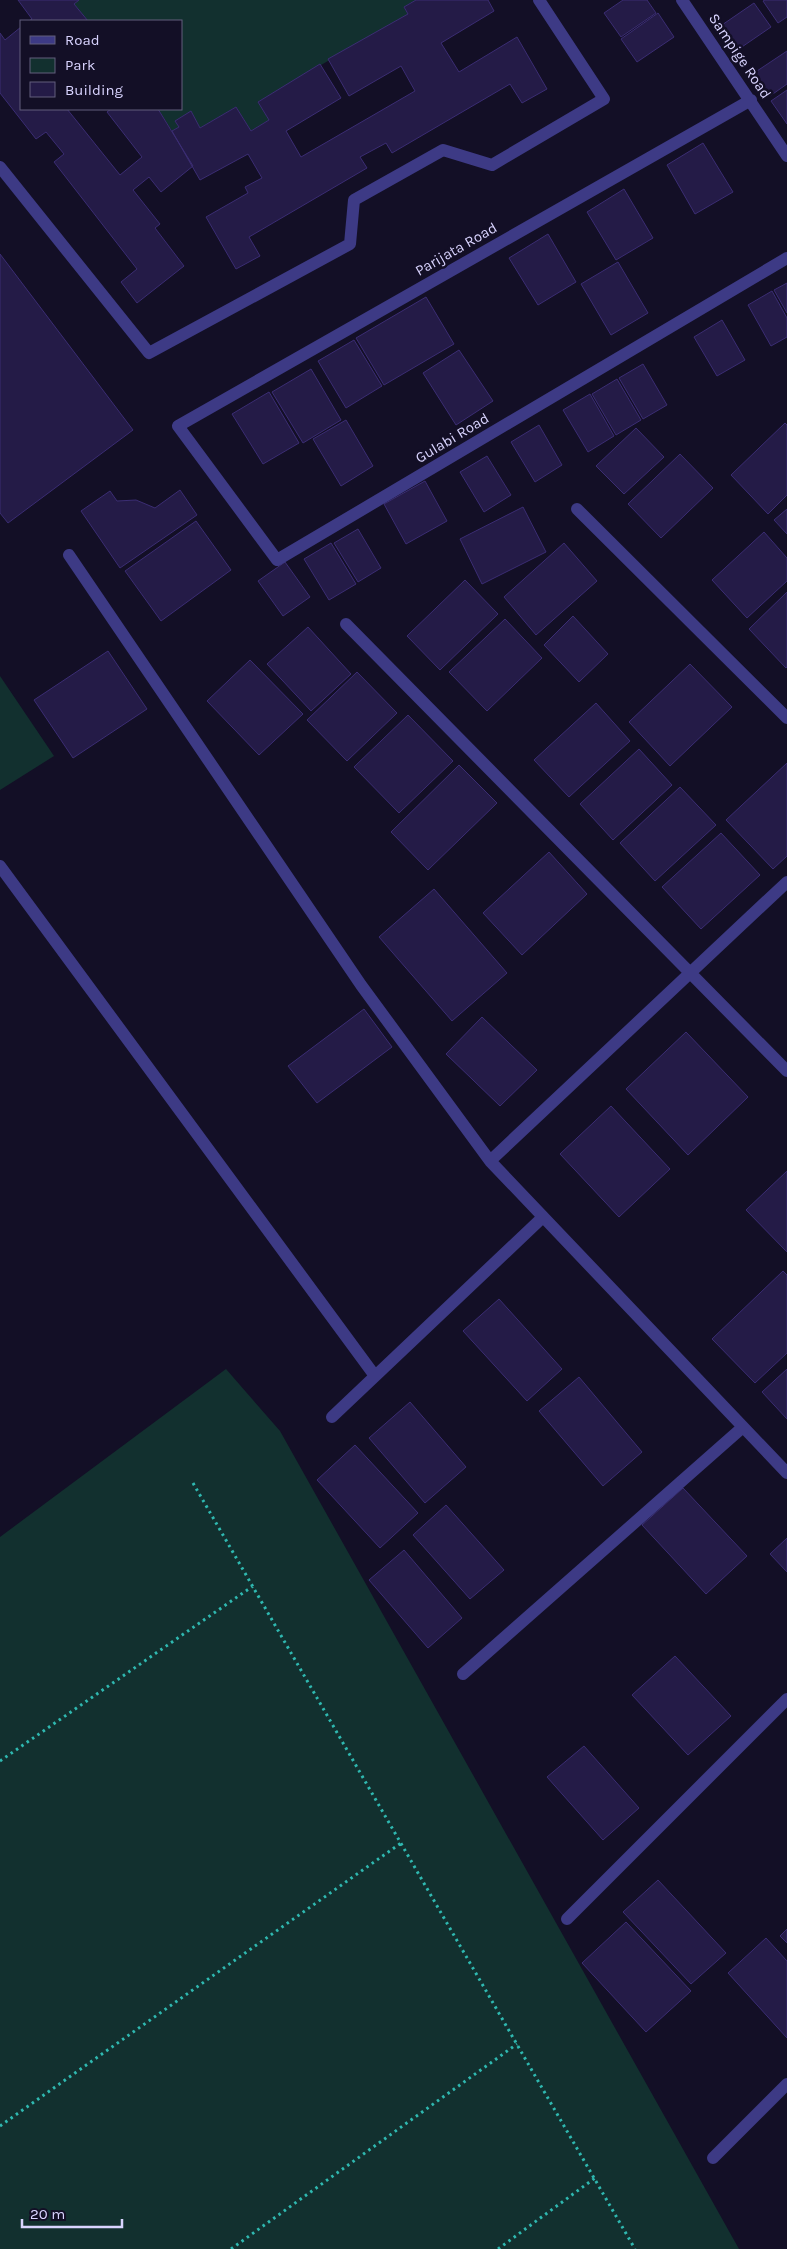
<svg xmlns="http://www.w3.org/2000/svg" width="787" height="2249" font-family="Karla,sans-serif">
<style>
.green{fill:#12302f}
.building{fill:#241b47;stroke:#3b2d73}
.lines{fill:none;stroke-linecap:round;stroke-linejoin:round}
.path{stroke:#2fb8b0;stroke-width:3;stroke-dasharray:2.5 4;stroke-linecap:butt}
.street{stroke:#3d3a85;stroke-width:12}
.labels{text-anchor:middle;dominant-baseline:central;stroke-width:5;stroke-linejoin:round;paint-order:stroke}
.street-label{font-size:15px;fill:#d9d4ff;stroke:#130f26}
</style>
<rect width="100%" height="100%" fill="#130f26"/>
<!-- green -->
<path class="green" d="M79 0H416L404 7 408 14 258 102 269 120 251 131 236 107 200 128 191 112 175 121 179 127 172 131 158 109H181V21H88L74 4Z
M0 676 54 756 0 790Z
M226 1369 280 1431 739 2249H0V1537Z"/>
<!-- building -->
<path class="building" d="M18 0H79L74 4 88 21H29L32 19Z
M416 0H488L494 11 441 43 459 72 517 37 547 89 522 103 510 84 392 153 386 143 360 157 367 168 249 237 260 256 236 269 206 217 248 193 245 187 262 178 248 154 200 180 172 131 179 127 175 121 191 111 200 128 236 107 251 131 269 120 258 102 320 64 341 98 286 131 301 157 415 91 401 66 349 96 328 59 408 14 404 7Z
M623 0H647L656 13 621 37 604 13Z
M765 0H787V17L778 23 763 1Z
M754 3 771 27 736 51 719 27Z
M658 13 674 37 637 62 621 39Z
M21 27V109H67L120 175 142 157 107 112 111 109H158L193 166 161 192 149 177 133 190 160 224 155 228 184 266 137 303 121 282 137 269 54 162 64 154 46 132 36 139 0 93V33L5 40Z
M787 51V84L770 96 754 73Z
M787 90V124L771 101Z
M703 143 733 192 695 214 667 165Z
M624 189 653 238 616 260 587 212Z
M548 234 576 282 538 305 509 258Z
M0 254 133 430 8 523 0 513Z
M618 262 648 313 611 335 581 284Z
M787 283V313L774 290Z
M772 291 787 318V337L771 346 748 305Z
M426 297 454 344 384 385 356 338Z
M722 320 745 360 717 376 694 337Z
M354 340 382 386 346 408 318 361Z
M459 350 493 401 456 425 423 373Z
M643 364 667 405 643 419 619 378Z
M311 369 341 420 303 443 272 392Z
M617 379 641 420 616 435 592 394Z
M269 392 299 443 263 464 232 414Z
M590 394 614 436 588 452 563 410Z
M346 420 373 466 341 486 313 439Z
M785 423 787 425V495L768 514 731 475Z
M539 425 562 465 535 482 511 442Z
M636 428 664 457 624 494 596 466Z
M680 454 713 488 661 538 628 504Z
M487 456 511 495 484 512 460 472Z
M425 481 447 521 406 544 384 504Z
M180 490 197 515 120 568 81 511 110 491 117 501 136 500 155 508Z
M523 507 546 552 482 584 460 539Z
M787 509V534L774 520Z
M196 521 231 570 161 621 125 571Z
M358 529 381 568 358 582 334 543Z
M764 532 787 558V581L747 618 712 580Z
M331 543 356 584 329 600 304 559Z
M564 543 597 581 536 635 504 597Z
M285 562 310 597 283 616 258 581Z
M465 580 498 614 440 670 407 636Z
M787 592V667L786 668 749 629Z
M573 616 608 654 579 682 544 645Z
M505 619 542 658 487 711 449 672Z
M308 627 351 674 311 711 267 664Z
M108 651 147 709 73 758 34 700Z
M250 660 303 714 259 755 207 701Z
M690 664 732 707 670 766 629 722Z
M357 672 397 713 347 761 307 720Z
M596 703 630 741 569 797 534 760Z
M408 715 453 761 399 813 354 767Z
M639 749 672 785 613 840 580 804Z
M787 763V856L773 869 726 820Z
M459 765 497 803 428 870 391 832Z
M680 787 716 825 655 881 620 843Z
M721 833 760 875 701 929 662 887Z
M549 852 587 894 522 955 483 913Z
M434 889 507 973 452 1021 379 937Z
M364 1009 392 1047 317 1103 288 1066Z
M482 1017 537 1070 500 1106 446 1054Z
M686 1032 748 1097 688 1155 626 1089Z
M611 1106 670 1169 619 1217 560 1154Z
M787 1171V1252L746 1210Z
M783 1271 787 1275V1353L755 1383 712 1339Z
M499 1299 562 1369 527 1401 463 1331Z
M787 1369V1419L762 1392Z
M579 1377 642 1452 603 1486 539 1411Z
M410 1402 466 1467 425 1503 369 1438Z
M355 1445 418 1513 380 1548 317 1480Z
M683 1488 747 1556 706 1594 642 1525Z
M446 1505 504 1570 470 1599 413 1535Z
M787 1538V1572L770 1554Z
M404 1550 462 1618 428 1648 369 1580Z
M675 1656 731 1716 688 1755 632 1695Z
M584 1746 639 1808 603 1840 547 1777Z
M658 1880 726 1953 691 1984 623 1912Z
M626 1922 691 1991 646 2032 582 1963Z
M787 1929V1943L780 1936Z
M766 1938 787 1961V2038L728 1973Z"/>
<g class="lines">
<!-- path -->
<path class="path" d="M193 1483 635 2249
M0 1761 253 1586
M0 2126 401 1843
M231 2249 517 2044
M498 2249 595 2178"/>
<!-- street -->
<path class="street" d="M682 0 787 156
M751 100 178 426 277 560 787 258
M0 167 149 353 350 244 354 200 443 150 492 165 604 99 539 0
M577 509 787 718
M69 555 361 985 490 1161 787 1473
M346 624 787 1071
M0 866 375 1376
M490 1161 787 882
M332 1417 543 1217
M463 1674 743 1427
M567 1919 787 1699
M713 2158 787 2084"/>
</g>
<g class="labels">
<!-- street labels -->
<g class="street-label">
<text transform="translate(740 56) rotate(56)">Sampige Road</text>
<text transform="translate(456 249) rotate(-30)">Parijata Road</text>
<text transform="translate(452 438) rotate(-31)">Gulabi Road</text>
</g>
</g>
<!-- legend -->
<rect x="20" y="20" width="162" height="90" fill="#130f26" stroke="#625e7d"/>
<rect x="30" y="36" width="25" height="8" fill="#3d3a85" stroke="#625e7d"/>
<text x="65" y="45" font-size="15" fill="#d9d4ff">Road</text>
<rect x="30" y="58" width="25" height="15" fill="#12302f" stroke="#625e7d"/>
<text x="65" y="70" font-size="15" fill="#d9d4ff">Park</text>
<rect x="30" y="82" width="25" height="15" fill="#241b47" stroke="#625e7d"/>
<text x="65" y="95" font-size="15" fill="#d9d4ff">Building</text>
<!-- scale -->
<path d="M22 2219v8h100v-8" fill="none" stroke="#d9d4ff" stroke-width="2.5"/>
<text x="30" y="2219" font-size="15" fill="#d9d4ff" stroke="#130f26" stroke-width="4" paint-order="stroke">20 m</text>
</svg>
